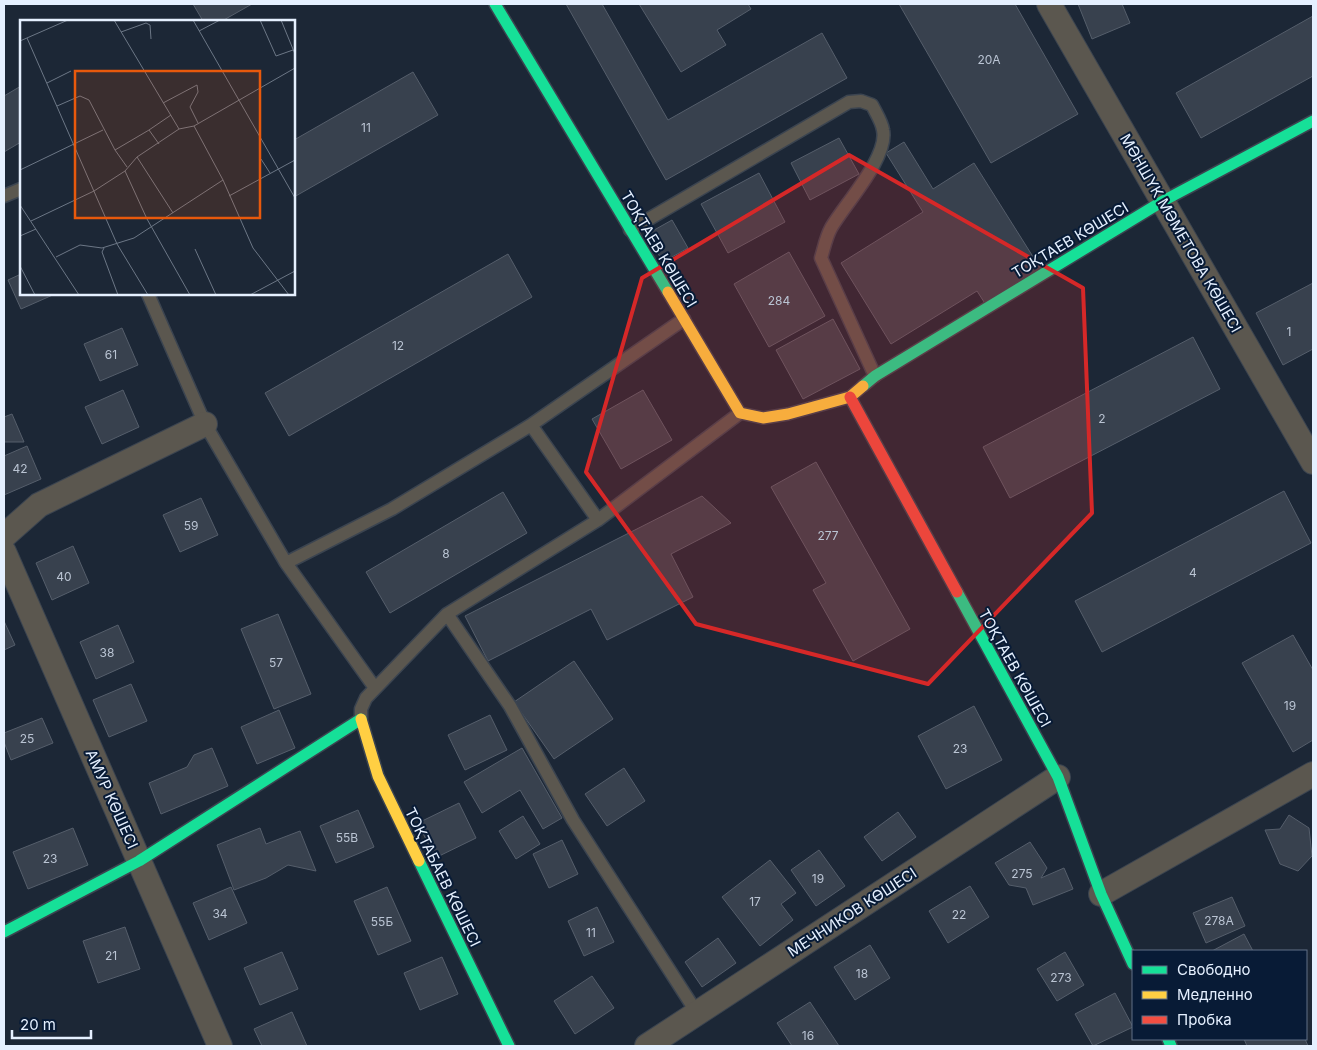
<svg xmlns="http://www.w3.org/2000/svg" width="1317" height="1050" font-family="Inter,sans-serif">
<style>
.building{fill:#38414e;stroke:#555e6b}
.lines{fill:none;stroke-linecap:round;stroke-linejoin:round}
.lane-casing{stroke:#3b4450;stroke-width:15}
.street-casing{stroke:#3b4450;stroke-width:26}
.fast-casing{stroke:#3b4450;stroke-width:14}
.slow-casing{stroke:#3b4450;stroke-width:14}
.jam-casing{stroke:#3b4450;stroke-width:14}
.lane{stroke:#5b574f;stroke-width:12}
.street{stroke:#5b574f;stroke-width:24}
.fast{stroke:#16e098;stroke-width:11}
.slow{stroke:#ffcf43;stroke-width:11}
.jam{stroke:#f24e42;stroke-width:11}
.marked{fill:#d62828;fill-opacity:0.2;stroke:#d62828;stroke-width:4;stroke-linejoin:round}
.labels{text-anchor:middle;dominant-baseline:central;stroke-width:4;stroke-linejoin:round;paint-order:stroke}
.number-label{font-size:12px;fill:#bac4d3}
.street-label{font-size:15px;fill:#e5f0ff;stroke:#081b36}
.inset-road{fill:none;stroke:#6c7786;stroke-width:1}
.view{fill:#e8590c;fill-opacity:0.15;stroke:#e8590c;stroke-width:2.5}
.inset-edge{fill:none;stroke:#e5f0ff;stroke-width:2.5}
</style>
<rect width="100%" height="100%" fill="#1c2736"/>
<!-- building -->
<path class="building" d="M193 4H252L222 21H203Z
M566 4H602L668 120 822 33 847 78 666 180Z
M639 4H748L751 9 717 30 726 45 681 72Z
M899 4H1015L1078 114 991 163Z
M1078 4H1122L1130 23 1092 39Z
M1313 16V76L1201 138 1176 93Z
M413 72 438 115 294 197V140Z
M21 86V142L4 152V96Z
M839 138 859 174 810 200 791 163Z
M904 142 933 189 974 163 1042 271 986 305 977 291 891 344 841 263 923 212 886 153Z
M759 173 785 222 728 253 701 204Z
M672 220 688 248 663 262 647 234Z
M789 252 825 316 769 347 734 284Z
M508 254 532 297 289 436 265 393Z
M21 274V294H55L21 309 8 280Z
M1313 283V349L1283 365 1256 313Z
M833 319 860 369 803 399 776 350Z
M122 328 138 365 100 381 84 344Z
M1193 337 1220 389 1010 498 983 447Z
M123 390 139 427 102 444 85 407Z
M643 390 672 440 621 469 592 419Z
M12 414 24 442H4V417Z
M27 446 41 479 4 495V456Z
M816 462 910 629 853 661 813 590 826 583 771 487Z
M1284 491 1311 543 1102 652 1075 601Z
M503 492 527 533 390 613 366 572Z
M702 496 731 523 671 554 693 597 607 640 591 609 488 661 465 616Z
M201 498 218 535 180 552 163 515Z
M73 546 89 583 52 600 36 563Z
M278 614 311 694 274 709 241 629Z
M4 621 15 645 4 650Z
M118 625 134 662 96 679 80 642Z
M1293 635 1313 670V740L1293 752 1242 663Z
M574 661 613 719 554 759 514 702Z
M131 684 147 721 109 737 93 700Z
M974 706 1002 760 946 789 918 736Z
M279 710 295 748 257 764 241 727Z
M490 715 507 750 465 770 448 735Z
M42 718 53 743 11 760 4 742V733Z
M212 748 228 786 161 814 149 783 187 767 194 755Z
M522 748 562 818 543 829 520 790 482 813 464 782Z
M624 768 645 801 607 826 585 794Z
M459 803 476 838 435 858 418 823Z
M358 810 374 847 336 863 320 826Z
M898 812 916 837 882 861 864 837Z
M1289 815 1309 828 1312 856 1298 871 1280 864 1265 830 1280 829Z
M523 816 540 844 516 859 499 831Z
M73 828 88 865 28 889 13 852Z
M260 828 266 844 300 831 316 871 288 865 266 878 234 890 217 845Z
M562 840 578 874 549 888 533 854Z
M1030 842 1047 868 1041 878 1064 868 1073 889 1033 905 1026 888 1009 885 995 863Z
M819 850 845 886 816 906 791 870Z
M770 860 796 893 781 904 793 920 760 946 722 897Z
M970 886 989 917 948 943 929 911Z
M231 887 247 923 209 940 193 903Z
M387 887 411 941 378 955 354 901Z
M1232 897 1245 926 1206 943 1193 913Z
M597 907 614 942 584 956 568 921Z
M125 927 140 969 98 983 83 941Z
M1244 934 1253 951H1212Z
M718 938 736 963 702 987 685 962Z
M870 945 890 978 855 1000 834 967Z
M282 952 298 989 260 1005 244 968Z
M1065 952 1084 985 1057 1001 1037 969Z
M442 957 458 994 420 1010 404 973Z
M592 976 614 1008 575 1034 554 1001Z
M1115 993 1133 1027 1093 1046 1075 1014Z
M810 1002 839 1046H792L777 1023Z
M292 1012 307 1046H262L254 1029Z
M1244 1039H1305L1308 1046H1247Z"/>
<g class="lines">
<defs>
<path id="lane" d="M4 196 21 189
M630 230 849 102 861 101 872 105C876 113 882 122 883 130 889 157 844 205 831 228 826 237 824 248 821 258L875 376
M148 294 205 424 286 563 392 509 531 425 598 520
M531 425 684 319
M286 563 375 688
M447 614 510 706 573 820 697 1013
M361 718V709L366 698 447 614 598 520 740 413"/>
<path id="street" d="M1049 4 1313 462
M4 536 39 505 205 424
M4 552 220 1046
M1101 894 1313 774
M647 1046 1058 777"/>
<path id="fast" d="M495 4 668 292
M863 386 875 376 1163 201 1313 121
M957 592 1058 777 1101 894 1133 964
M419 861 509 1046
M4 932 139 861 361 719
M1168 1039 1171 1046"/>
<path id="slow" d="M668 292 740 413 763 418 788 414 850 397 863 386
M361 719 378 776 419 861"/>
<path id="jam" d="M850 397 957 592"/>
</defs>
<!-- lane casing -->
<use href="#lane" class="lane-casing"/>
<!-- street casing -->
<use href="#street" class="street-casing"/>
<!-- fast casing -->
<use href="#fast" class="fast-casing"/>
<!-- slow casing -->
<use href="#slow" class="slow-casing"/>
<!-- jam casing -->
<use href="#jam" class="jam-casing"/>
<!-- lane -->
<use href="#lane" class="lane"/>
<!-- street -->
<use href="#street" class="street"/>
<!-- fast -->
<use href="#fast" class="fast"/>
<!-- slow -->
<use href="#slow" class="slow"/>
<!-- jam -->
<use href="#jam" class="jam"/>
</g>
<!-- marked area -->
<path class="marked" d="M849 155 1083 288 1092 513 928 684 696 624 586 472 642 278Z"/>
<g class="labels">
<!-- number labels -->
<g class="number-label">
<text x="989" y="59">20А</text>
<text x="366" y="127">11</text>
<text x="779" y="300">284</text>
<text x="1289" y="331">1</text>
<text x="398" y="345">12</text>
<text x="111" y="354">61</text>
<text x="1102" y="418">2</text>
<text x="20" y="468">42</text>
<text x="191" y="525">59</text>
<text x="828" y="535">277</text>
<text x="446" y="553">8</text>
<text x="1193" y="572">4</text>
<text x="64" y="576">40</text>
<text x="107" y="652">38</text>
<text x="276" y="662">57</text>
<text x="1290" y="705">19</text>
<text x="27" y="738">25</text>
<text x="960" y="748">23</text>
<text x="347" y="837">55В</text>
<text x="50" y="858">23</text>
<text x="1022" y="873">275</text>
<text x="818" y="878">19</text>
<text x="755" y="901">17</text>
<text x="220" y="913">34</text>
<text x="959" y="914">22</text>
<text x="1219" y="920">278А</text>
<text x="382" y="921">55Б</text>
<text x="591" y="932">11</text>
<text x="111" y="955">21</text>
<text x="862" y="973">18</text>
<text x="1061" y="977">273</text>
<text x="808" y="1035">16</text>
</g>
<!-- street labels -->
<g class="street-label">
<text transform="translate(1181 233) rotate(60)">МӘНШҮК МӘМЕТОВА КӨШЕСІ</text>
<text transform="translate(1070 240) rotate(-31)">ТОҚТАЕВ КӨШЕСІ</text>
<text transform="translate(659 249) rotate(59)">ТОҚТАЕВ КӨШЕСІ</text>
<text transform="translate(1015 668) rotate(61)">ТОҚТАЕВ КӨШЕСІ</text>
<text transform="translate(112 799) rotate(66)">АМУР КӨШЕСІ</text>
<text transform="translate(443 877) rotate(64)">ТОҚТАБАЕВ КӨШЕСІ</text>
<text transform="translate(852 912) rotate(-33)">МЕЧНИКОВ КӨШЕСІ</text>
</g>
</g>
<!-- overview -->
<g transform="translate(20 20)">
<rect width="275" height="275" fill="#1c2736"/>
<path class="inset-road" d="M94 0 159 109 174 106 275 48M173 0 275 178M240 0 256 36 273 30M261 0 275 34M179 11 200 0M101 12 126 3 130 5 131 19M7 18 97 224 128 275M0 21 48 0M27 63 51 51M143 83 177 65 178 72 170 87 178 103M37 86 60 76 69 80 95 130 129 110 139 124M174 106 203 160 233 228 269 275M129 110 151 95M95 130 107 147M117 137 153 193M241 139 250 153M0 150 83 110M105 151 127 199 170 275M209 176 275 140M0 185 59 275M11 201 74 171 105 151 117 137 159 109M0 216 16 209M84 228 82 232 98 275M175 229 196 275M36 237 60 225 82 228 114 218 203 160M0 246 15 275M230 275 275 251"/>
<path class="view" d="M55 51H240V198H55Z"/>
<rect width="275" height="275" class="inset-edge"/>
</g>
<!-- border -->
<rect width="1317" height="1050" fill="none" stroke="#e5f0ff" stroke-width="10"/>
<!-- legend -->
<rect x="1132" y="950" width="175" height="90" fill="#081b36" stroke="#607086"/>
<rect x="1142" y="966" width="25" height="8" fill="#16e098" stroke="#607086"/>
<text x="1177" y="975" font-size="15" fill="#e5f0ff">Свободно</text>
<rect x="1142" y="991" width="25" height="8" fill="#ffcf43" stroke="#607086"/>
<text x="1177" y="1000" font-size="15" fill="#e5f0ff">Медленно</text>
<rect x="1142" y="1016" width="25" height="8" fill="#f24e42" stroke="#607086"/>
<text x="1177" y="1025" font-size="15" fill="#e5f0ff">Пробка</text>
<!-- scale -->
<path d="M12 1030v8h79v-8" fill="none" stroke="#e5f0ff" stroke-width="2.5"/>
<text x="20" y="1030" font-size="15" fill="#e5f0ff" stroke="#081b36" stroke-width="4" paint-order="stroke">20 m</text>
</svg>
